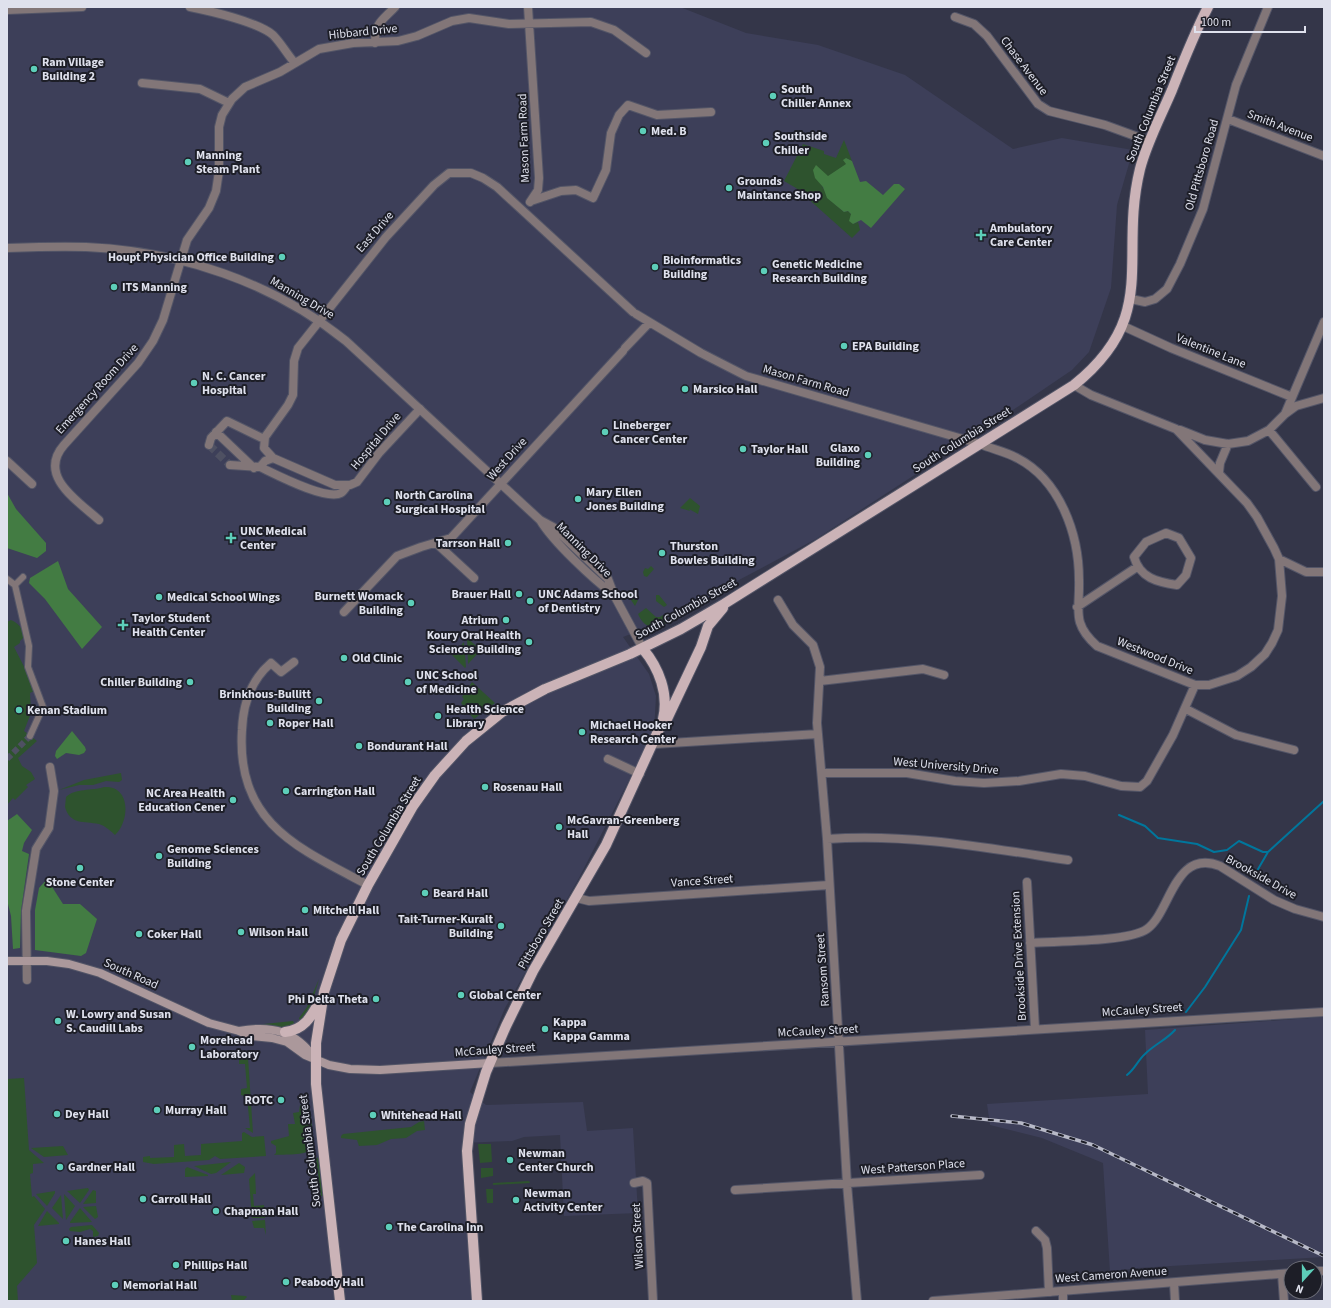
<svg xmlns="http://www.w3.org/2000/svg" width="1331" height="1308" font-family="'Source Sans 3',sans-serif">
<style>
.built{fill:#3d3f59}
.green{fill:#2e532e}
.forest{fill:#437c43}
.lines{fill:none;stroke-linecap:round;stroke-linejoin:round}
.stream{stroke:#00769c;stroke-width:2}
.pedestrian-tunnel{stroke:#4e5062;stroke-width:6;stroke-dasharray:6 3;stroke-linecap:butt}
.minor-tunnel{stroke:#4e5062;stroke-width:8;stroke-dasharray:8 4;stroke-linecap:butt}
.pedestrian-casing{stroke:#535567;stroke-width:8}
.minor-casing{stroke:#535567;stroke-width:10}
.tertiary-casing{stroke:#535567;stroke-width:10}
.secondary-casing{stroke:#535567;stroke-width:10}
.primary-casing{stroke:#535567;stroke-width:12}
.pedestrian{stroke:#827678;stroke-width:6}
.minor{stroke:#827678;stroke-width:8}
.tertiary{stroke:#827678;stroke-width:8}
.secondary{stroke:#ab989b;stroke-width:8}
.primary{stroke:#cbb3b7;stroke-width:10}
.rail-casing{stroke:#b7b9c7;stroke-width:3.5}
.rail{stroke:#1d1e27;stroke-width:2;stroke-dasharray:6;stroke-linecap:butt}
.poi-dot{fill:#5dceb9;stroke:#1d1e27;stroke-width:1.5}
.labels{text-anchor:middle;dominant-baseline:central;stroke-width:4;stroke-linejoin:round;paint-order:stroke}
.street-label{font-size:12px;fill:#dfe1ed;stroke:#1d1e27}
.poi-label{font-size:12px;font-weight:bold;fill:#dfe1ed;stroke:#1d1e27;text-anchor:start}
</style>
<rect width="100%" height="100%" fill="#343649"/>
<!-- built -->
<path class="built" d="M7 7H680L746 33 818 45 905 75 1013 149 1062 138 1133 150 1117 205 1111 288 1089 352 1072 370 1004 416 962 437 933 463 816 539 737 581 681 614 623 637 649 674 656 696 654 731 579 878 505 1008 470 1092 486 1105 583 1102 587 1131 633 1128 638 1213 564 1216 560 1135 524 1137 512 1141 462 1143 471 1301H7Z
M1324 1017V1257L1137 1268 1110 1272 1103 1163 1042 1138 990 1125 987 1104 1148 1094 1145 1030Z"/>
<!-- green -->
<path class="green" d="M844 140 852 161 846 158 847 164 820 182 829 199 844 212 848 211 851 214 853 224 858 222 860 230 852 238 796 188 784 181 803 144 824 151V154L836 158Z
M690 498 700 506 698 514 689 509 690 511 680 508Z
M651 566 654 569 647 577 644 576 643 572 645 568 648 569Z
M629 592 638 600 635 606 627 594Z
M656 595H659L667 605 664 607 656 601Z
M646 608 656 617H660L663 615 669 621C657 631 644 629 638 614Z
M11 620C19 623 24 630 23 638L20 641V643L14 647 36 690 30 693 31 713 24 731 37 741 18 758 22 766 31 772 35 779 26 785 28 787 15 800 13 798 7 805V622Z
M467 638 481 650 468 664Z
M464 642 466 667 465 668 452 655Z
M472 682 495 703 474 719 461 703 464 699 462 697Z
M121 773 122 780 119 782 106 781 93 785H79L59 790 84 780Z
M104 787C131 785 130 821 115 835 110 830 105 826 99 824 84 821 70 825 65 807L66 797C75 788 92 791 104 787Z
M319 979 310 1010 300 1022 299 1018 307 1007Z
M293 1021 295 1025 281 1028 253 1025Z
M239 1058H248L253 1133 245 1128H250L247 1097 241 1095V1089L247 1088 245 1064H239Z
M24 1078 29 1150 44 1163 33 1164V1173L30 1174 32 1197 34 1196 45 1209 34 1225 37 1263 17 1286 18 1301H7V1079Z
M300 1105 309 1106 312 1126H306V1129L308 1143H311L312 1149C304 1156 286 1154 274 1155L276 1153V1146L271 1143V1141L289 1136 288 1124H295L293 1113 299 1112Z
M424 1121 425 1130 417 1131 406 1138 391 1139 377 1145 359 1146 357 1140 341 1138V1136L343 1134 411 1127 419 1122Z
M244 1132 252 1137 264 1136 266 1156 220 1159 215 1156 209 1160 154 1164 143 1162V1157L150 1156V1158L174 1157V1145L184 1144 185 1156 201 1155V1144L242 1141V1133Z
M478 1144H491L492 1162 480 1163Z
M63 1146 68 1155 44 1157 31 1148Z
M318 1157 323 1196H321L316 1159Z
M231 1162 216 1173 211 1174 194 1166Z
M239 1163 245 1167 244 1173 221 1175Z
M187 1167 208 1175V1176L185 1177V1169Z
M481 1168H493V1176L481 1178Z
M255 1173 256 1194H253L254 1206 264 1205 265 1218H252L249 1179Z
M529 1181 530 1183 493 1185V1183Z
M88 1188 89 1190 80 1203 67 1191Z
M486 1189H493V1203H487Z
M93 1190 96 1191V1203L83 1204Z
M55 1191V1193L47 1206 36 1194Z
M64 1194 75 1206 66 1220Z
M61 1195 63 1219 52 1208Z
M96 1206 98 1217 95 1219 83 1207Z
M80 1208 92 1222 70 1223V1222Z
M47 1211 59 1223V1224L38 1226Z
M265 1220 266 1235 264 1228H254L252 1221Z
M92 1225 99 1233 98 1236 93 1237V1231L90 1229 80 1232 70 1231 69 1229 71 1227Z
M231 1295 246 1296 247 1297 243 1301H232Z"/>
<!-- forest -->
<path class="forest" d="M846 158 852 161 860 182 866 181 883 195 894 184H899L905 189 871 228 861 220 853 224 849 221 851 214 848 211 844 212 827 198 823 187 815 178 813 170 816 165 828 176 846 164 843 160Z
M7 493 16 509 46 543V551L37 558 7 548Z
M58 561 68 589 102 627 82 649 45 599 29 583 30 578Z
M72 731 85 747 86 750 84 753 79 755 66 753 57 759 55 756 56 751Z
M17 814 32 830 24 843 22 851 29 854 21 911 20 948 13 949 11 916 7 900V821Z
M47 879 63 904H80L97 919 86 953 81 956 35 950V910L39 888Z"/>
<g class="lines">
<!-- stream -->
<path class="stream" d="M1119 815 1145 826 1158 838 1197 844 1214 852 1227 850 1239 841 1263 852H1268
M1254 876 1268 852 1324 801
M1186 1012 1205 987 1241 930 1249 896
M1127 1075C1135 1069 1138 1060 1145 1054 1155 1044 1166 1040 1175 1030"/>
<!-- pedestrian-tunnel -->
<path class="pedestrian-tunnel" d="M7 759 30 736"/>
<!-- minor-tunnel -->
<path class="minor-tunnel" d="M209 445 230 465"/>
<defs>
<path id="pedestrian" d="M23 577 15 585 29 646 28 667 43 707 30 736
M7 579 15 585"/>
<path id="minor" d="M190 7C210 11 258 22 273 35 281 43 287 54 294 62
M528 7 539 178 538 190 530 202
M7 10 82 7
M955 17 974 24 987 36 1038 104 1049 111 1105 125 1149 141
M375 43C375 22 382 21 395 7
M142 83 200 89 229 103
M1228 119 1324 156
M531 201 561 191 576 190 593 198 606 170 611 133 619 115 628 105 657 115 711 112
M1131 299 1145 302 1155 299 1167 289 1180 264 1203 209 1236 85 1268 7
M636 314 701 353 746 376 980 444C992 449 1006 452 1017 458 1060 480 1079 534 1079 580 1080 610 1071 623 1097 646L1195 685H1209L1237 676 1251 667 1265 654 1272 643 1278 630 1282 596 1279 559 1274 548 1257 517 1247 503 1176 429 1091 395 1074 385
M1123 326 1171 348 1292 397
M625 348 649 323
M420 409 379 453 357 482 350 485H335L273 458 264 448 265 437 288 405 293 395 294 361 298 348 386 237 434 185 449 173H471L483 178 497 187 633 312
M1285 414 1296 406 1324 398
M1180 430 1205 440 1228 444 1248 441 1269 430 1285 414 1324 322
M1269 430 1316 487
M216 432 254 468
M209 445 211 438 227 421 264 439
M7 461 32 484
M230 465 260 467 265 461 273 458
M260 467C275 474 326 501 341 493 343 492 345 489 347 486
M1219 472 1220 463 1228 444
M99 520C78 501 37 476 64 445L138 363 153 341 163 320 187 240 209 208 216 191 219 171V127L222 115 232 99 245 87 280 72 319 49 353 43 398 41 417 36 452 21 469 18 509 24 591 22 614 30 646 53
M1166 533 1179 538 1191 558 1186 575 1177 585C1157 582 1140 578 1134 557L1146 542Z
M436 543 474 578
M1279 559 1306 572H1324
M778 600 793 625 813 645 820 667 817 723 827 839 847 1184 857 1301
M1077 607 1137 567
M344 612 397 556 421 547 451 538 623 351
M294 662 281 672 271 663C251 680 243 704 242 730 236 823 298 848 368 885
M820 681 923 669 944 675
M1186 709 1236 735 1294 750
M654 744 818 734
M608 759 640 774
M822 773H907L955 781 984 783 1019 781 1061 774 1085 776 1121 786 1140 787 1147 781 1173 735 1195 685
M827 839C908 833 988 848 1068 860
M1027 882 1035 1029
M577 898 589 901 829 885
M1030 943C1056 941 1129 942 1147 929 1171 912 1174 848 1220 866L1274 900 1295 909 1324 917
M27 980 26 911 36 849 49 828 54 791 50 767
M490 1063 1324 1012
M634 1183 643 1181 647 1183 653 1301
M735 1190 980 1175
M1036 1231 1045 1240 1047 1248 1049 1292
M1282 1274 1284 1301
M1174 1283 1175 1301
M1063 1291V1301"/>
<path id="tertiary" d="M7 248C33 247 60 246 86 247 180 251 272 282 346 341L540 520 553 527 608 579 614 595 643 649
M540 520C553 542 593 579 614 595
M1315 1271H1324
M933 1301 1291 1273"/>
<path id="secondary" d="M7 961H47L69 964 100 973 209 1023 239 1031 251 1036 272 1038 287 1042 305 1055 329 1065 350 1069 380 1070 490 1063
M239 1031C272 1025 296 1031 315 1059"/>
<path id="primary" d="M643 649C659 668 669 694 663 719
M285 1032C304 1030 311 1017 320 1001
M340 1301 316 1084V1043L324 992 341 940 368 885 413 806 435 775 466 741 502 712 545 689 630 654 681 629 724 604 1074 385C1161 315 1118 259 1140 169 1147 142 1161 116 1172 90 1183 62 1194 34 1208 7
M477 1301 467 1151 470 1124 486 1072 506 1026 533 971 606 845 659 729 666 721 701 647 708 626 723 608"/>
</defs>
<!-- pedestrian casing -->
<use href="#pedestrian" class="pedestrian-casing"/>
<!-- minor casing -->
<use href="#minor" class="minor-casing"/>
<!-- tertiary casing -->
<use href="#tertiary" class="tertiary-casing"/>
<!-- secondary casing -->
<use href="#secondary" class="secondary-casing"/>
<!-- primary casing -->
<use href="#primary" class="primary-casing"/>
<!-- pedestrian -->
<use href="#pedestrian" class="pedestrian"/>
<!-- minor -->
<use href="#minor" class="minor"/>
<!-- tertiary -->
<use href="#tertiary" class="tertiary"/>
<!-- secondary -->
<use href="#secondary" class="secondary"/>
<!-- primary -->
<use href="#primary" class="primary"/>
<defs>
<path id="rail" d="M952 1116 1021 1123 1093 1145 1324 1256"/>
</defs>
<!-- rail casing -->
<use href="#rail" class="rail-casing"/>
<!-- rail -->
<use href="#rail" class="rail"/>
</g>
<!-- markers -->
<g class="poi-dot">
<circle cx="34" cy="69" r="4"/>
<circle cx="773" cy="96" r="4"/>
<circle cx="643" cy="131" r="4"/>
<circle cx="766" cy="143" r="4"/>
<circle cx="188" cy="162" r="4"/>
<circle cx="729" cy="188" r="4"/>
<path d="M979 229h4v4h4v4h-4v4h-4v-4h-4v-4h4z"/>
<circle cx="282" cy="257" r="4"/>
<circle cx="655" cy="267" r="4"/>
<circle cx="764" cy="271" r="4"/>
<circle cx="114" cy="287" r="4"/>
<circle cx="844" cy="346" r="4"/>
<circle cx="194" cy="383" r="4"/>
<circle cx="685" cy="389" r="4"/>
<circle cx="605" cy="432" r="4"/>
<circle cx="743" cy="449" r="4"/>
<circle cx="868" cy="455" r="4"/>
<circle cx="578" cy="499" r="4"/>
<circle cx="387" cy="502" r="4"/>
<path d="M229 532h4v4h4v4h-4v4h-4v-4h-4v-4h4z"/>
<circle cx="508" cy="543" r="4"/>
<circle cx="662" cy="553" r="4"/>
<circle cx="519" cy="594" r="4"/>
<circle cx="159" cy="597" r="4"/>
<circle cx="530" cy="601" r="4"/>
<circle cx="411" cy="603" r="4"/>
<circle cx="506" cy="620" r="4"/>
<path d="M121 619h4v4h4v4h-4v4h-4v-4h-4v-4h4z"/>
<circle cx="529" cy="642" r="4"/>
<circle cx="344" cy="658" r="4"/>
<circle cx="190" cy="682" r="4"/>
<circle cx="408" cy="682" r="4"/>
<circle cx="319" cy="701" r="4"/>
<circle cx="19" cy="710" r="4"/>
<circle cx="438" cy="716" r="4"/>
<circle cx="270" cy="723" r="4"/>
<circle cx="582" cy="732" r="4"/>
<circle cx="359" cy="746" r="4"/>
<circle cx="485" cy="787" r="4"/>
<circle cx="286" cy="791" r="4"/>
<circle cx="233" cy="800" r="4"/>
<circle cx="559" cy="827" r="4"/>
<circle cx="159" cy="856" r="4"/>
<circle cx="80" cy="868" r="4"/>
<circle cx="425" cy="893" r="4"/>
<circle cx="305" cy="910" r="4"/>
<circle cx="501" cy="926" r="4"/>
<circle cx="241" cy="932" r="4"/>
<circle cx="139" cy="934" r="4"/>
<circle cx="461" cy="995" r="4"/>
<circle cx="376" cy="999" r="4"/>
<circle cx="58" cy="1021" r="4"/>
<circle cx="545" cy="1029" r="4"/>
<circle cx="192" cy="1047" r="4"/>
<circle cx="281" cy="1100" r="4"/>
<circle cx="157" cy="1110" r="4"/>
<circle cx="57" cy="1114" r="4"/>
<circle cx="373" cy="1115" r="4"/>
<circle cx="510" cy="1160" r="4"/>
<circle cx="60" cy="1167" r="4"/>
<circle cx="143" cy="1199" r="4"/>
<circle cx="516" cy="1200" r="4"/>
<circle cx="216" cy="1211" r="4"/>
<circle cx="389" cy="1227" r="4"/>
<circle cx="66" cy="1241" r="4"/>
<circle cx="176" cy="1265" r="4"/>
<circle cx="286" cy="1282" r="4"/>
<circle cx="115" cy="1285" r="4"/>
</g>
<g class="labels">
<!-- street labels -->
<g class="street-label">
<text transform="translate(363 32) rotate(-6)">Hibbard Drive</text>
<text transform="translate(1024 66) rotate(53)">Chase Avenue</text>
<text transform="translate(1151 109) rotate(-68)">South Columbia Street</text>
<text transform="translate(1280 126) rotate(21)">Smith Avenue</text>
<text transform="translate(524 138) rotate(-92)">Mason Farm Road</text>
<text transform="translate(1202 165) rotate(-74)">Old Pittsboro Road</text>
<text transform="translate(375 232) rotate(-49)">East Drive</text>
<text transform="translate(302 298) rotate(30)">Manning Drive</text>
<text transform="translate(1211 351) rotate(22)">Valentine Lane</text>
<text transform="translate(806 381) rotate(16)">Mason Farm Road</text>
<text transform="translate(97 389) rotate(-48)">Emergency Room Drive</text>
<text transform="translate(962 440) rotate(-32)">South Columbia Street</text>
<text transform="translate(376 441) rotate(-50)">Hospital Drive</text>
<text transform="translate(507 459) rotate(-48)">West Drive</text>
<text transform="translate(584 550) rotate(45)">Manning Drive</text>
<text transform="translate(686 609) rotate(-29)">South Columbia Street</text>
<text transform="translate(1155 656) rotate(22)">Westwood Drive</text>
<text transform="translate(946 766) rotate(5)">West University Drive</text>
<text transform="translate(389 826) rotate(-59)">South Columbia Street</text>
<text transform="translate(1261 877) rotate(29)">Brookside Drive</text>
<text transform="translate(702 881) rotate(-4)">Vance Street</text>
<text transform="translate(541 934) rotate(-60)">Pittsboro Street</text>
<text transform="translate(1019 956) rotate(-93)">Brookside Drive Extension</text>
<text transform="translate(823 970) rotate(-94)">Ransom Street</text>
<text transform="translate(131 974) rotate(24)">South Road</text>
<text transform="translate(1142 1010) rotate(-4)">McCauley Street</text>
<text transform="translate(818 1031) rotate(-3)">McCauley Street</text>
<text transform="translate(495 1050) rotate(-4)">McCauley Street</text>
<text transform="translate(310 1151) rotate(-97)">South Columbia Street</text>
<text transform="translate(913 1167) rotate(-4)">West Patterson Place</text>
<text transform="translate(638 1236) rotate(-93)">Wilson Street</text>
<text transform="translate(1111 1275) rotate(-4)">West Cameron Avenue</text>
</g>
<!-- poi labels -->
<g class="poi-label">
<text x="42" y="62">Ram Village<tspan x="42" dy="14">Building 2</tspan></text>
<text x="781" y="89">South<tspan x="781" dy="14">Chiller Annex</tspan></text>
<text x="651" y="131">Med. B</text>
<text x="774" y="136">Southside<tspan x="774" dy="14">Chiller</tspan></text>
<text x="196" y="155">Manning<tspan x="196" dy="14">Steam Plant</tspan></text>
<text x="737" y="181">Grounds<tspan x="737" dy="14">Maintance Shop</tspan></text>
<text x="990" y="228">Ambulatory<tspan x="990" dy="14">Care Center</tspan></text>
<text x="274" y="257" text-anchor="end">Houpt Physician Office Building</text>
<text x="663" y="260">Bioinformatics<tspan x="663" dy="14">Building</tspan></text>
<text x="772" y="264">Genetic Medicine<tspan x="772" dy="14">Research Building</tspan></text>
<text x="122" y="287">ITS Manning</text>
<text x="852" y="346">EPA Building</text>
<text x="202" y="376">N. C. Cancer<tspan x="202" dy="14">Hospital</tspan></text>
<text x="693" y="389">Marsico Hall</text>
<text x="613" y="425">Lineberger<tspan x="613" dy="14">Cancer Center</tspan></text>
<text x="860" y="448" text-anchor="end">Glaxo<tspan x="860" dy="14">Building</tspan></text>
<text x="751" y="449">Taylor Hall</text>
<text x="586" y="492">Mary Ellen<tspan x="586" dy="14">Jones Building</tspan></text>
<text x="395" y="495">North Carolina<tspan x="395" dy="14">Surgical Hospital</tspan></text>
<text x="240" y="531">UNC Medical<tspan x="240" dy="14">Center</tspan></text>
<text x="500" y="543" text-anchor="end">Tarrson Hall</text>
<text x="670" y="546">Thurston<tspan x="670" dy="14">Bowles Building</tspan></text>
<text x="511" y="594" text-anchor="end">Brauer Hall</text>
<text x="538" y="594">UNC Adams School<tspan x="538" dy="14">of Dentistry</tspan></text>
<text x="403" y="596" text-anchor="end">Burnett Womack<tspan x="403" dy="14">Building</tspan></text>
<text x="167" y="597">Medical School Wings</text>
<text x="132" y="618">Taylor Student<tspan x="132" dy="14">Health Center</tspan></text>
<text x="498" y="620" text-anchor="end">Atrium</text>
<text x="521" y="635" text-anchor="end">Koury Oral Health<tspan x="521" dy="14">Sciences Building</tspan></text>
<text x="352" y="658">Old Clinic</text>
<text x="416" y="675">UNC School<tspan x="416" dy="14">of Medicine</tspan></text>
<text x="182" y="682" text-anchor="end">Chiller Building</text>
<text x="311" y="694" text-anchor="end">Brinkhous-Bullitt<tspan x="311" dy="14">Building</tspan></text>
<text x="446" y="709">Health Science<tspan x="446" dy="14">Library</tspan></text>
<text x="27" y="710">Kenan Stadium</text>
<text x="278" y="723">Roper Hall</text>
<text x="590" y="725">Michael Hooker<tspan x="590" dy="14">Research Center</tspan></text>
<text x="367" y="746">Bondurant Hall</text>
<text x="493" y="787">Rosenau Hall</text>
<text x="294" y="791">Carrington Hall</text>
<text x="225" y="793" text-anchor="end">NC Area Health<tspan x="225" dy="14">Education Cener</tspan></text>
<text x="567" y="820">McGavran-Greenberg<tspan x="567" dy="14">Hall</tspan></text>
<text x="167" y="849">Genome Sciences<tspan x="167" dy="14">Building</tspan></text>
<text x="80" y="882" text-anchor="middle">Stone Center</text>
<text x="433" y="893">Beard Hall</text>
<text x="313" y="910">Mitchell Hall</text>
<text x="493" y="919" text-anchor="end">Tait-Turner-Kuralt<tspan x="493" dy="14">Building</tspan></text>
<text x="249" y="932">Wilson Hall</text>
<text x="147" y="934">Coker Hall</text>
<text x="469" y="995">Global Center</text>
<text x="368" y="999" text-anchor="end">Phi Delta Theta</text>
<text x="66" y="1014">W. Lowry and Susan<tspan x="66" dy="14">S. Caudill Labs</tspan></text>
<text x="553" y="1022">Kappa<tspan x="553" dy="14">Kappa Gamma</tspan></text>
<text x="200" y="1040">Morehead<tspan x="200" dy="14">Laboratory</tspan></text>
<text x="273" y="1100" text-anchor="end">ROTC</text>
<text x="165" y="1110">Murray Hall</text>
<text x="65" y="1114">Dey Hall</text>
<text x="381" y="1115">Whitehead Hall</text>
<text x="518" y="1153">Newman<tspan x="518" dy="14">Center Church</tspan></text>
<text x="68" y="1167">Gardner Hall</text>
<text x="524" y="1193">Newman<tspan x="524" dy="14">Activity Center</tspan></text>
<text x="151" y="1199">Carroll Hall</text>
<text x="224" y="1211">Chapman Hall</text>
<text x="397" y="1227">The Carolina Inn</text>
<text x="74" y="1241">Hanes Hall</text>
<text x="184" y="1265">Phillips Hall</text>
<text x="294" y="1282">Peabody Hall</text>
<text x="123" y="1285">Memorial Hall</text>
</g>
</g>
<!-- border -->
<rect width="1331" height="1308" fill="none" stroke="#dfe1ed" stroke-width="16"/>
<!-- north arrow -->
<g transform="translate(1303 1280) rotate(201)"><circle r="19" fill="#1d1e27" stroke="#6b6c76"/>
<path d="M0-3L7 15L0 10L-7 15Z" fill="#5dceb9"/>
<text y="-6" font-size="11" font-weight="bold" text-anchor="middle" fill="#dfe1ed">N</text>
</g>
<!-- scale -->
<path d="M1195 26v6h110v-6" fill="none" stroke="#dfe1ed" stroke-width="2"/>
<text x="1201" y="26" font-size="12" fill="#dfe1ed" stroke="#1d1e27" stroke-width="3" paint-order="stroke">100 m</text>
</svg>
